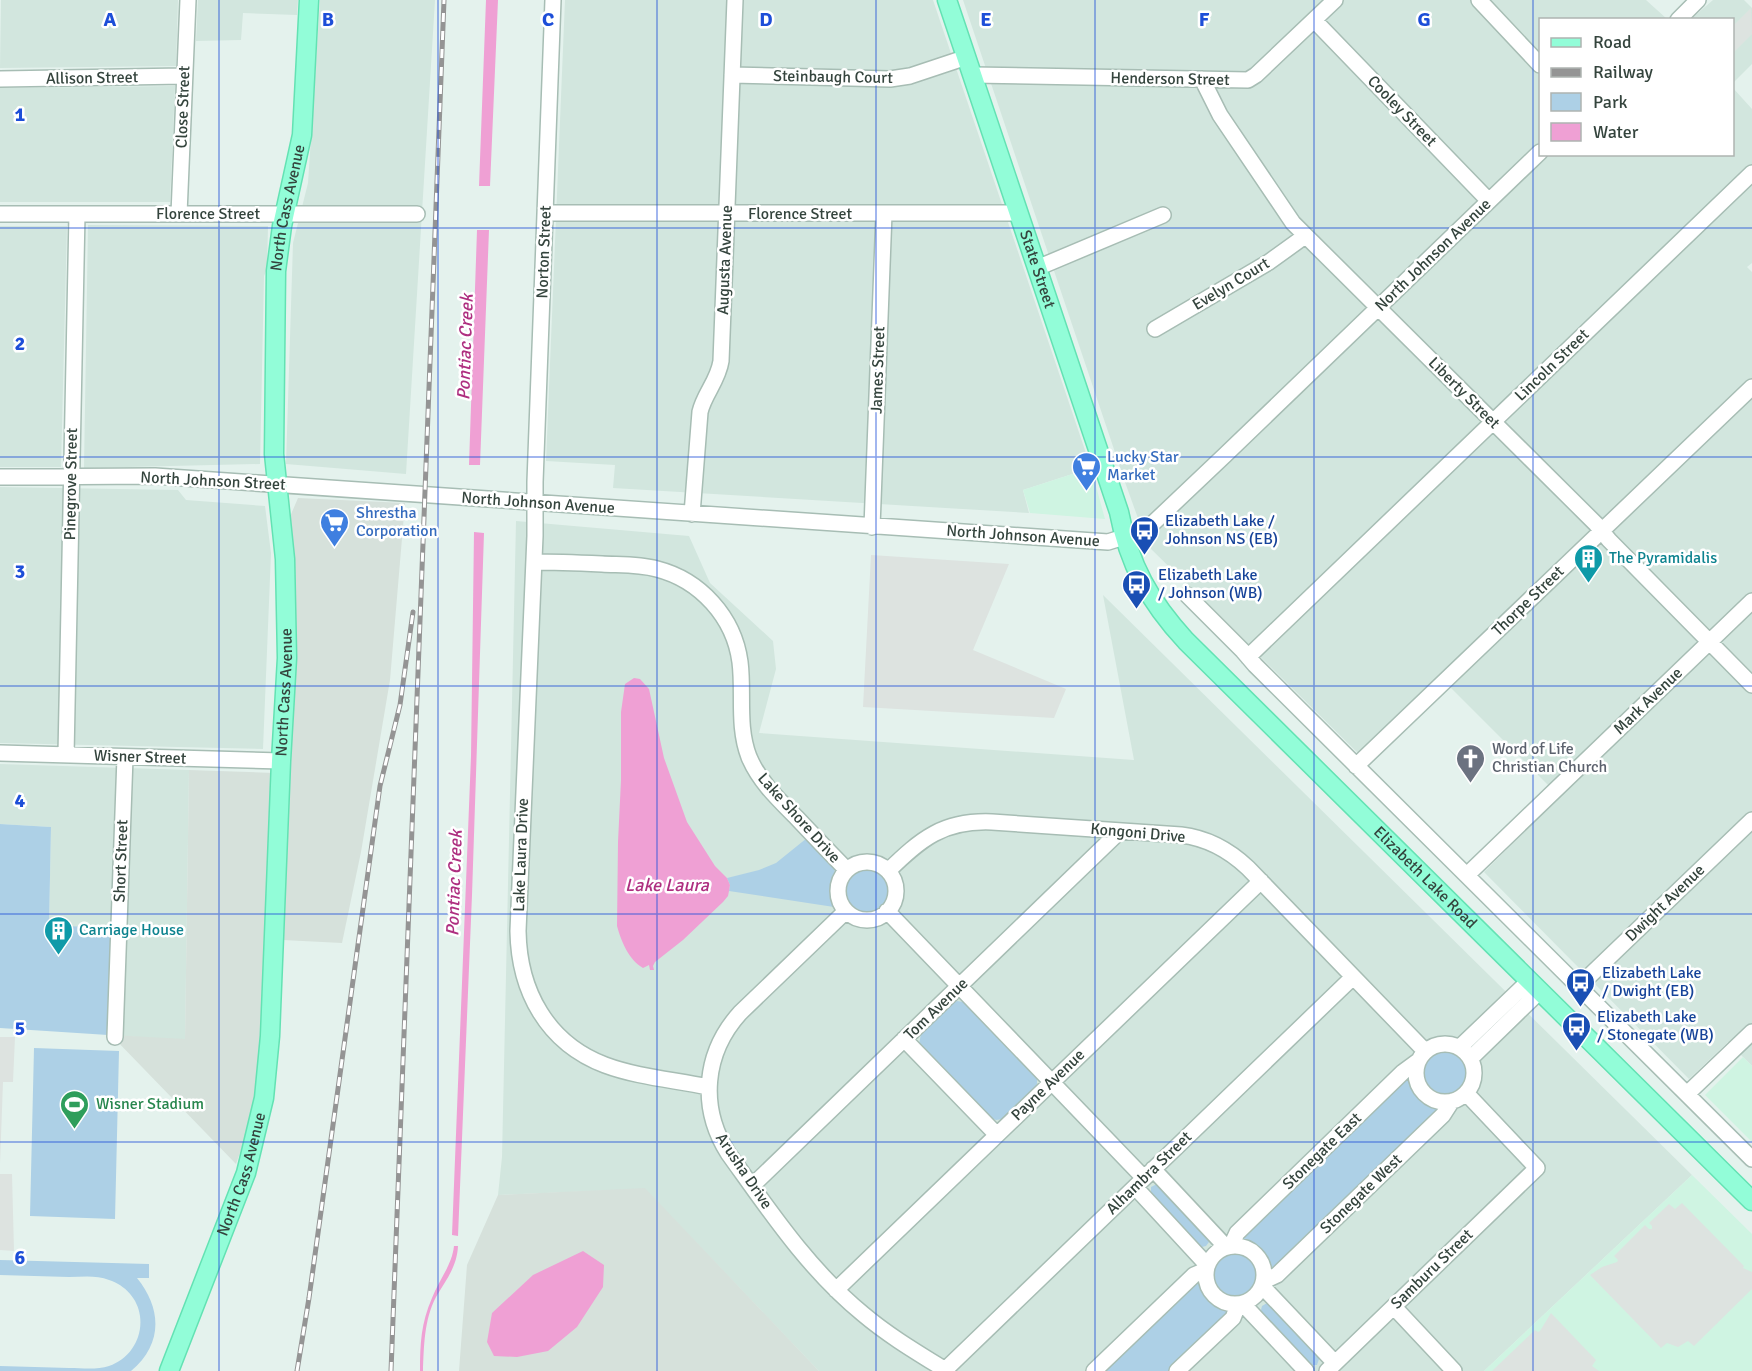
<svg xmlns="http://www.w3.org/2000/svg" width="1752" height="1371" font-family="Signika,sans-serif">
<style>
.residential{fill:#d2e6de}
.commercial{fill:#cff4e2}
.industrial{fill:#d6e1db}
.green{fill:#add0e6}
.parking{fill:#dde3e0}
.water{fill:#efa0d4}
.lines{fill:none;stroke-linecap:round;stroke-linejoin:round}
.minor-casing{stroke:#a7bdb4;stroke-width:18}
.major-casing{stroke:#63e2b3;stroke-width:21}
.minor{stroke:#fff;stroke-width:15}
.major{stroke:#92fdd8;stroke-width:18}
.rail-casing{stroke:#949494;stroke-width:5}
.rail{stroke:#fff;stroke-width:3;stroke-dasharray:9;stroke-linecap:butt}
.grid{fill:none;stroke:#1d4ed8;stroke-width:1.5;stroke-opacity:0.55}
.labels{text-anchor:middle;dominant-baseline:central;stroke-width:5;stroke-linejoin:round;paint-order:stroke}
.street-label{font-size:16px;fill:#34443d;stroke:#fff}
.shop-label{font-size:16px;fill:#366cbe;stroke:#fff;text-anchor:start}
.transit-label{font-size:16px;fill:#164399;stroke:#fff;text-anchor:start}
.culture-label{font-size:16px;fill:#0d838f;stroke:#fff;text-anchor:start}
.worship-label{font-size:16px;fill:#5b616d;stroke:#fff;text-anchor:start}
.leisure-label{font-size:16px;fill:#27864d;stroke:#fff;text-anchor:start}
.water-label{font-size:18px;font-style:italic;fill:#ae2f80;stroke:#fff}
.grid-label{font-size:20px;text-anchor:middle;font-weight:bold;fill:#1d4ed8;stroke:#fff;stroke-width:5;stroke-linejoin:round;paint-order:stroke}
</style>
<rect width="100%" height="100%" fill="#e4f2ed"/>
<!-- residential -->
<path class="residential" d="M1 0H178L176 66 0 68Z
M198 0H298L297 15 243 13 241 40 196 41Z
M320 0H435L406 474 286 464 293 243 308 183Z
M565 0H933L1091 468 1023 490 1029 513 613 488 615 465 546 461Z
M963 0H1646L1667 19 1540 20V154H1732L1733 88 1752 109V263L1747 267 1752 272V1066L1728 1042 1689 1079 1484 872 1560 797 1450 687 1370 765 1148 546 1126 485Z
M1713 0H1744L1752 8V64L1733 83 1732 20H1690Z
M175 86 170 202H0V88Z
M88 225 268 226 267 269 264 276 260 464 84 468Z
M0 226H67L61 467H0Z
M0 487 178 490 186 500 265 506 271 553 263 749 0 743Z
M516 521 689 536 710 583 773 641 776 669 759 733 1134 760 1103 595 1692 1175 1484 1371H819L645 1189 498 1195 502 1157Z
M0 764 189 770 185 1040 122 1036 49 926 51 827 0 824Z"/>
<!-- commercial -->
<path class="commercial" d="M1091 468 1105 519 1030 513 1023 490Z
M1743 1057 1752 1066V1142L1705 1095Z
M1692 1175 1752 1234V1371H1484Z"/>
<!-- industrial -->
<path class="industrial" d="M298 498 405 503 390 680 361 852 342 943 283 940 295 635V566L289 519Z
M189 770 274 773 259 1085 248 1130 236 1164 111 1035 185 1039Z
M645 1188 819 1371H459L467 1265 498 1195Z"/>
<!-- green -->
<path class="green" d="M0 824 51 827 49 926 112 927 108 1035 0 1028Z
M807 838 834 866 835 874 831 892 834 907 729 891 730 885 727 878 759 870 776 863Z
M845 890a22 22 0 1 1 44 0a22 22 0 1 1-44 0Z
M957 1001 963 1002 967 1004 1037 1078V1084L1035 1089 1003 1119 996 1120 989 1117 919 1044 921 1034 951 1004Z
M34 1048 119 1051 115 1219 30 1216Z
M1424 1072a22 22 0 1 1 44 0a22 22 0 1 1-44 0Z
M1407 1079H1410C1415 1094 1423 1102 1437 1108L1438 1110 1274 1269H1271C1265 1255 1259 1246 1244 1241L1243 1237Z
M1155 1185H1159L1208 1238 1209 1242 1206 1246 1202 1247 1198 1245 1151 1193V1187Z
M1213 1276a22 22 0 1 1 44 0a22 22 0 1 1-44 0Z
M0 1260 149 1264V1278H137C162 1309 163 1344 131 1371H0V1366C23 1367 46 1367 69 1368 82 1368 97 1370 109 1366 130 1359 143 1338 140 1316 138 1299 125 1285 109 1280 97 1275 82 1277 69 1277 46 1276 23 1276 0 1275Z
M1197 1282 1200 1283C1206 1301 1215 1302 1228 1312L1168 1371H1104Z
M1267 1303 1271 1305 1318 1355 1319 1359 1317 1365H1310L1262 1314 1261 1310 1262 1306Z"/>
<!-- parking -->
<path class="parking" d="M1751 8 1752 34 1733 53V22L1735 24Z
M871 555 1009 564 973 650 1066 689 1054 718 863 707Z
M0 1037H15L13 1082H3L0 1164Z
M0 1174H12L14 1251 0 1250Z
M1682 1203 1744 1266 1743 1268 1752 1272V1289L1694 1346 1688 1341 1678 1347 1667 1343 1661 1348 1590 1275 1602 1267 1617 1262 1618 1260 1614 1256 1645 1225 1649 1229H1652V1226L1649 1223 1669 1204 1675 1209Z
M1551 1313 1596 1360 1592 1366 1599 1371H1492L1535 1330 1538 1332 1540 1331Z"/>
<!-- water -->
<path class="water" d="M486 0H498L490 186H479Z
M477 230H489L480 465H469Z
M474 532 484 533 472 895 458 1236 452 1235 471 756Z
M634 678 640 679 649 689 664 758 687 822 715 866 727 878 730 885 729 891 728 896 723 902 683 940 655 962 653 966 654 970H650L649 965 643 968C629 960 621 941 617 926L618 842 621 780V712L625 684Z
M454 1246H458C457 1267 446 1280 436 1297 424 1320 424 1346 423 1371H420C420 1344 421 1323 432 1298 439 1280 452 1265 454 1246Z
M583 1251 604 1265 603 1287 577 1327 548 1351 517 1357 494 1356 487 1342 492 1313 533 1275Z"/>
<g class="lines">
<defs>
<path id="minor" d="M553 0 535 482V536L518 931C519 991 547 1043 605 1065 637 1077 675 1080 708 1087
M1479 0 1540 65
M1314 20 1489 201
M1678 20 1698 0
M732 75 890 79 910 76 967 57
M973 75 1248 80 1256 75 1335 0
M0 79 184 76
M1202 79 1220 115 1293 223 1596 524 1609 540 1752 685
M545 213H1019
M0 214H417
M179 214 188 0
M1037 268 1163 215
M1155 329 1269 262 1305 236
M0 477 155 476 1108 542 1124 537 1148 528 1225 455 1540 152
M692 514 700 412C704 394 718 381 721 361L735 0
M872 527 884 213
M534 562C557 562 580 563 602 564 620 565 639 564 657 569 700 580 734 617 740 662 744 693 737 726 749 757 759 781 778 799 796 817 813 835 830 853 847 870
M1187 595 1243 651 1255 665 1752 1159
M1248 657 1752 173
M0 753 281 761
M66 755 77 214
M1356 766 1752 387
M838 891a29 29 0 1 1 58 0a29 29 0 1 1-58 0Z
M888 871C921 839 943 820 992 822L1181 835C1207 838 1229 850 1248 868L1425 1051
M1467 875 1752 601
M846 911 740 1013C704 1053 699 1107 728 1153 769 1210 808 1269 863 1314 889 1336 918 1353 947 1371
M887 911 1144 1178
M1579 986 1752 820
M115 1037 125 757
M904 1039 997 1135
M1416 1073a29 29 0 1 1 58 0a29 29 0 1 1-58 0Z
M1460 1047 1529 981
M1471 1058 1540 991
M1687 1094 1752 1032
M1153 1169 1226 1247
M752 1186 1120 831
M1135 1187 1207 1265
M1206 1275a29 29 0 1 1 58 0a29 29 0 1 1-58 0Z
M1231 1246 1237 1233 1403 1072 1418 1061
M1264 1281 1277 1275 1443 1115 1452 1101
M1262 1286 1335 1363
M836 1290 1261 881
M1243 1304 1306 1371
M1394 1307 1454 1371
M945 1370 1353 977
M1094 1371 1194 1275 1206 1270
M1177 1371 1233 1318 1238 1305
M1327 1371 1537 1168 1466 1093"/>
<g id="major">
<path id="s1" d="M947 0 1119 512C1129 565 1150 602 1186 641L1752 1201"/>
<path id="s2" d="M169 1371 246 1173 264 1098 270 1036 281 761 287 658 285 559 274 454 276 271 282 226 302 135 309 0"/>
</g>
</defs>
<!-- minor casing -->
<use href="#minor" class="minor-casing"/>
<!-- major casing -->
<use href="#major" class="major-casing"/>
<!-- minor -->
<use href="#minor" class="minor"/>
<!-- major -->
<use href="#major" class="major"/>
<defs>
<path id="rail" d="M297 1371 309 1298 380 786 400 705 413 612
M391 1371 444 0"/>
</defs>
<!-- rail casing -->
<use href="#rail" class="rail-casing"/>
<!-- rail -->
<use href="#rail" class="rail"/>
</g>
<!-- grid -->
<path class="grid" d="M219 0V1371M438 0V1371M657 0V1371M876 0V1371M1095 0V1371M1314 0V1371M1533 0V1371M0 228H1752M0 457H1752M0 686H1752M0 914H1752M0 1142H1752"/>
<!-- icons -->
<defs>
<symbol id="supermarket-pin" viewBox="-11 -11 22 30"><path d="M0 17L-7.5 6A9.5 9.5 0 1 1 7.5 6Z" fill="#3f7fe0" stroke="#fff"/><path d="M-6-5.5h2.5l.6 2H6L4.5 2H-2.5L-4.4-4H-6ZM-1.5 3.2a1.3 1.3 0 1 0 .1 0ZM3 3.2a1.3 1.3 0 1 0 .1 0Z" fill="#fff"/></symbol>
<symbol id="bus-pin" viewBox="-11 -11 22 30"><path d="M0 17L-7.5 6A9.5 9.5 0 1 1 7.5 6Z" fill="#1a4fb4" stroke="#fff"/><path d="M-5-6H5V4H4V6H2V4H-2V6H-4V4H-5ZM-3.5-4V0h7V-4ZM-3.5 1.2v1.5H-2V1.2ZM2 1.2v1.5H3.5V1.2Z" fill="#fff"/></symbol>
<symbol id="building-pin" viewBox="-11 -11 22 30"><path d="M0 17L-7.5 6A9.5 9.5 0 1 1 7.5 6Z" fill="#0f9aa8" stroke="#fff"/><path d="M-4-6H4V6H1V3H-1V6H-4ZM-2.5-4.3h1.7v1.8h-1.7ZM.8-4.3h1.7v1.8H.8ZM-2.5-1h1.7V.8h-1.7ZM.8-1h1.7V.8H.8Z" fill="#fff"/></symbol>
<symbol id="church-pin" viewBox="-11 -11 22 30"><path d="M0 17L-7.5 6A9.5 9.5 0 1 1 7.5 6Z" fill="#6b7280" stroke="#fff"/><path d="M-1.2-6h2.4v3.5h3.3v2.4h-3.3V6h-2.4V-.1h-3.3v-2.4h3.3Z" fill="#fff"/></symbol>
<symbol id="stadium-pin" viewBox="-11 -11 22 30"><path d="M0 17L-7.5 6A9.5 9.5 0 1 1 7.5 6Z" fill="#2e9e5b" stroke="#fff"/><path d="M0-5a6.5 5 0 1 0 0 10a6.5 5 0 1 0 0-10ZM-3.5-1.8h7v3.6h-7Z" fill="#fff"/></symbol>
</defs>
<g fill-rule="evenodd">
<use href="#supermarket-pin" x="1070" y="450" width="33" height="45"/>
<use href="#supermarket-pin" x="318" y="506" width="33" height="45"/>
<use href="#bus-pin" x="1128" y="514" width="33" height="45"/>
<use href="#building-pin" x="1572" y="542" width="33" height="45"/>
<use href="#bus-pin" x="1120" y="568" width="33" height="45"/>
<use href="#church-pin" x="1454" y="742" width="33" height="45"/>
<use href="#building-pin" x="42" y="914" width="33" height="45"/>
<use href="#bus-pin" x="1564" y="966" width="33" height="45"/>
<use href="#bus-pin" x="1560" y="1010" width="33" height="45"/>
<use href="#stadium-pin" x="58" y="1088" width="33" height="45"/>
</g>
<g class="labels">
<!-- street labels -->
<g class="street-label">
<text transform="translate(833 77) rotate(1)">Steinbaugh Court</text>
<text transform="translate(92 78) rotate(-1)">Allison Street</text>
<text transform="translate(1170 79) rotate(1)">Henderson Street</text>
<text transform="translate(183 107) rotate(-88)">Close Street</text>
<text transform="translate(1402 111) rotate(46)">Cooley Street</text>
<text stroke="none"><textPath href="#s2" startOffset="1182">North Cass Avenue</textPath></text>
<text x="208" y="214">Florence Street</text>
<text x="800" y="214">Florence Street</text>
<text transform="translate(544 252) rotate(-88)">Norton Street</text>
<text transform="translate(1433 255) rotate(-44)">North Johnson Avenue</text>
<text transform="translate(725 260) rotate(-88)">Augusta Avenue</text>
<text stroke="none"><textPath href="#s1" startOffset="284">State Street</textPath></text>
<text transform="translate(1231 284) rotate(-31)">Evelyn Court</text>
<text transform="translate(1552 365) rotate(-44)">Lincoln Street</text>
<text transform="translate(878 370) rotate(-88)">James Street</text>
<text transform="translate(1464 393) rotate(45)">Liberty Street</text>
<text transform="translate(213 481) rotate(3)">North Johnson Street</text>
<text transform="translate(71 484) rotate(-89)">Pinegrove Street</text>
<text transform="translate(538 503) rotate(4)">North Johnson Avenue</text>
<text transform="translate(1023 536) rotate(4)">North Johnson Avenue</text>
<text transform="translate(1528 601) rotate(-44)">Thorpe Street</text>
<text stroke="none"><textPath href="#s2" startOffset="696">North Cass Avenue</textPath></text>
<text transform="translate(1648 701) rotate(-44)">Mark Avenue</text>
<text transform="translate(140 757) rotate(2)">Wisner Street</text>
<text transform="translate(799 818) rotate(48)">Lake Shore Drive</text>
<text transform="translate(1138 833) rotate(5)">Kongoni Drive</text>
<text transform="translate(521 855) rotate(-88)">Lake Laura Drive</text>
<text transform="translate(121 861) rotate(-88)">Short Street</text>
<text stroke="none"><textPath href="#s1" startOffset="1024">Elizabeth Lake Road</textPath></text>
<text transform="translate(1665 903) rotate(-44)">Dwight Avenue</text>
<text transform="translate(936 1009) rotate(-44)">Tom Avenue</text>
<text transform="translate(1048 1085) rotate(-44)">Payne Avenue</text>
<text transform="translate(1322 1151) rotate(-44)">Stonegate East</text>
<text transform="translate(744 1171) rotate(56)">Arusha Drive</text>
<text transform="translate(1149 1173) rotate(-44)">Alhambra Street</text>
<text stroke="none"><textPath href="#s2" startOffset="210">North Cass Avenue</textPath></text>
<text transform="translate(1361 1194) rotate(-44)">Stonegate West</text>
<text transform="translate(1432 1269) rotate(-44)">Samburu Street</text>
</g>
<!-- shop labels -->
<g class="shop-label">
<text x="1107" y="457">Lucky Star<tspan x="1107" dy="18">Market</tspan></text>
<text x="356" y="513">Shrestha<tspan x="356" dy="18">Corporation</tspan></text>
</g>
<!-- transit labels -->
<g class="transit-label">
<text x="1165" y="521">Elizabeth Lake /<tspan x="1165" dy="18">Johnson NS (EB)</tspan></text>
<text x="1158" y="575">Elizabeth Lake<tspan x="1158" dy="18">/ Johnson (WB)</tspan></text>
<text x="1602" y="973">Elizabeth Lake<tspan x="1602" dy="18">/ Dwight (EB)</tspan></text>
<text x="1597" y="1017">Elizabeth Lake<tspan x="1597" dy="18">/ Stonegate (WB)</tspan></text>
</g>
<!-- culture labels -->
<g class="culture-label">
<text x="1609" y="558">The Pyramidalis</text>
<text x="79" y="930">Carriage House</text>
</g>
<!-- worship labels -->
<g class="worship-label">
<text x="1492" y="749">Word of Life<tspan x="1492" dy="18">Christian Church</tspan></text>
</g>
<!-- leisure labels -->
<g class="leisure-label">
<text x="96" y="1104">Wisner Stadium</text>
</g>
<!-- water labels -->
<g class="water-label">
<text transform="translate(465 347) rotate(-88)">Pontiac Creek</text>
<text transform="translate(454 883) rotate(-88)">Pontiac Creek</text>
<text x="667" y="885">Lake Laura</text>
</g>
</g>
<g class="grid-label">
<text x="110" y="26">A</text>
<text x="328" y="26">B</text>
<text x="548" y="26">C</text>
<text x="766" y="26">D</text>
<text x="986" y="26">E</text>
<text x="1204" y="26">F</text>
<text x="1424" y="26">G</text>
<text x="20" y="121">1</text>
<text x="20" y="350">2</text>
<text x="20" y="578">3</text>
<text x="20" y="807">4</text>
<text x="20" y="1035">5</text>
<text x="20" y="1264">6</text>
</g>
<!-- legend -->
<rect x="1539" y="18" width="195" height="138" fill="#ffffff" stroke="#aeb4b1" stroke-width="1.5"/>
<rect x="1551" y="38" width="30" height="9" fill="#92fdd8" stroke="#aeb4b1" stroke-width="1.5"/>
<text x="1593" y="48" font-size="18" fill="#34443d">Road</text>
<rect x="1551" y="68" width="30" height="9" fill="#949494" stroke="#aeb4b1" stroke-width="1.5"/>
<text x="1593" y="78" font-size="18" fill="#34443d">Railway</text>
<rect x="1551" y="93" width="30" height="18" fill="#add0e6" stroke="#aeb4b1" stroke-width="1.5"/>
<text x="1593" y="108" font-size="18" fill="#34443d">Park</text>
<rect x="1551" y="123" width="30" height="18" fill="#efa0d4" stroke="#aeb4b1" stroke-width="1.5"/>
<text x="1593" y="138" font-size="18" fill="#34443d">Water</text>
</svg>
